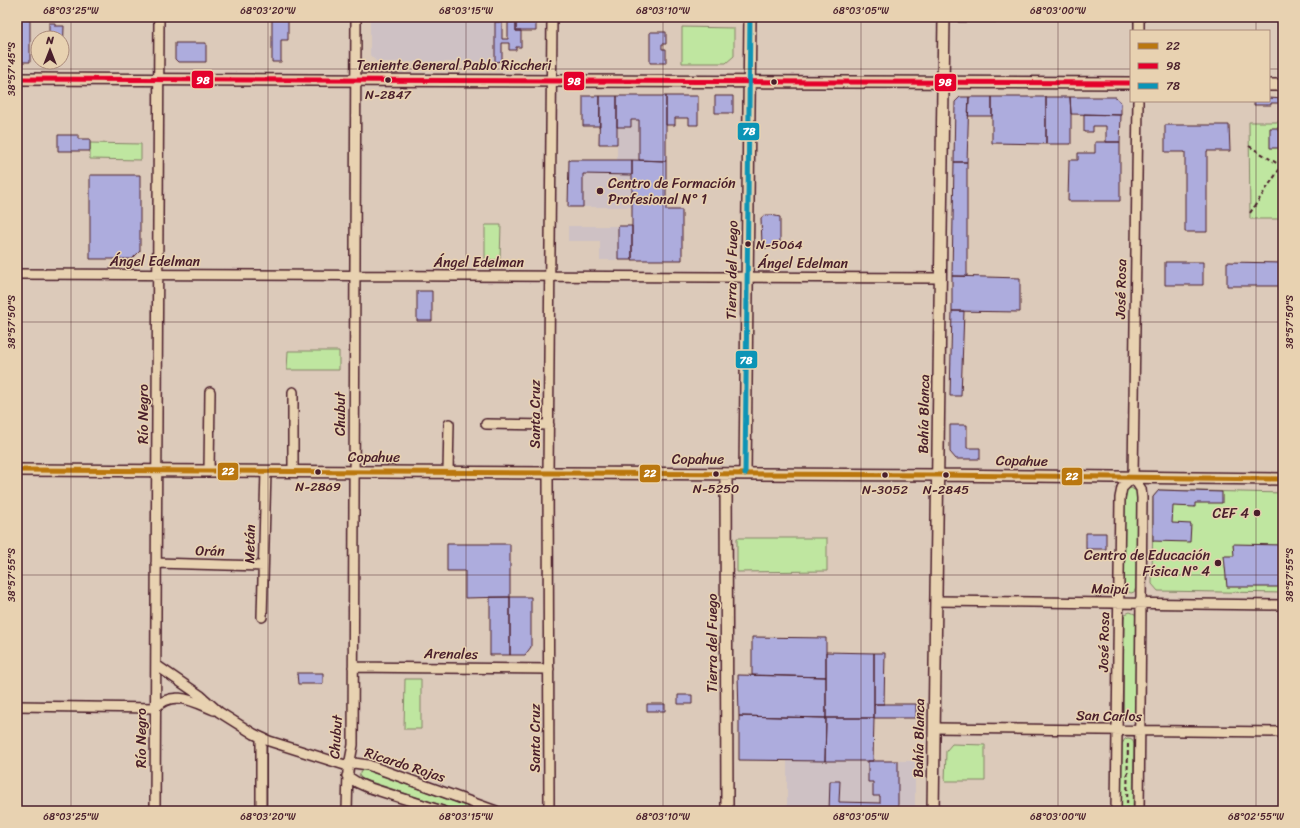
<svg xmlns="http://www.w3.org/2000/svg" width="1300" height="828" font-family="Sriracha,sans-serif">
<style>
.built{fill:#cec1c4}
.green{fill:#bfe6a0;stroke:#848266}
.building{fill:#adacdd;stroke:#4a1f2b}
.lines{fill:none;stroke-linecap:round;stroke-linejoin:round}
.minor-casing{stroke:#4a1f2b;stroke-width:12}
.tertiary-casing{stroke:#4a1f2b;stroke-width:14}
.path{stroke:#4a1f2b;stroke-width:2;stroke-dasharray:4 3;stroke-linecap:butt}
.minor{stroke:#e8d2b1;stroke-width:9}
.tertiary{stroke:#e8d2b1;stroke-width:11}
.bus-1-casing{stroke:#e8d2b1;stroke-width:8}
.bus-2-casing{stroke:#e8d2b1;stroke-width:8}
.bus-3-casing{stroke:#e8d2b1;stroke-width:8}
.bus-1{stroke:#ba770f;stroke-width:5}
.bus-2{stroke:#e4002b;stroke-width:5}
.bus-3{stroke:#0b94b6;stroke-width:5}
.ticks{fill:none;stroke:#4a1f2b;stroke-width:1;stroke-opacity:0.45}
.bus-dot{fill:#4a1f2b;stroke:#e8d2b1;stroke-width:1.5}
.labels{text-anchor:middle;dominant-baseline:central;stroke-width:3;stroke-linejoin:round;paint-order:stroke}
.bus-label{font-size:13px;fill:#4a1f2b;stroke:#e8d2b1}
.street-label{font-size:14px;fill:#4a1f2b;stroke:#e8d2b1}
.poi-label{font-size:14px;fill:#4a1f2b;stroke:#e8d2b1;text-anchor:end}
.line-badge{stroke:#e8d2b1;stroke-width:1.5}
.badge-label{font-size:11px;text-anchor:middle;font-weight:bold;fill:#fff}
.neatline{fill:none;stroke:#4a1f2b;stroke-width:1.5}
.ticks-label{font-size:10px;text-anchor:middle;fill:#4a1f2b}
</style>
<rect width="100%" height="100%" fill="#dccaba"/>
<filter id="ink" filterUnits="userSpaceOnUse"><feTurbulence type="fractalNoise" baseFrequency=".025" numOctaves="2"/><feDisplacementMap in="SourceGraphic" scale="8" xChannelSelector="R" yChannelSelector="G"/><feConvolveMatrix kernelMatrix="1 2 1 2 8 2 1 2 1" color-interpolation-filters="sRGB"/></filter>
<g filter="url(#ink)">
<!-- built -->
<path class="built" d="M370 17H495V62H377L370 55Z
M617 96H666V209L682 210V260H600V241H568V226H632V207H568L569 160H617Z
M787 760 915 761V811H787Z"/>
<!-- green -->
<path class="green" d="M682 27 734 28V56L726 63H682Z
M1249 122H1283V219H1250Z
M90 143 141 144V160L90 159Z
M485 225H501L500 260H485Z
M288 351H339V370H287Z
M1131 488 1136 491 1137 494 1136 588 1134 592 1131 593 1126 591 1124 587 1125 494 1128 489Z
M1159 490 1283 493V593L1158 591 1152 584 1153 497Z
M737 538H827V571L737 572Z
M1130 612 1135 614 1136 618 1135 714 1134 717 1129 720 1124 717 1123 714 1124 618 1125 614Z
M405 679H421V729H404Z
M1128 738 1132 739 1134 744 1133 811H1121L1122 744 1125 739Z
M952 744 985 745V781H945L946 751Z
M362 770H366L480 811H459L362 779 359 775Z"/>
<!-- building -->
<path class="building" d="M17 17H30V62H17Z
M272 17H288V40H281V62H272Z
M516 17H536V31H516Z
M958 17H998L997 22H958Z
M495 22H502V39H508V22H516V31H521V47H516V50H509V43H502V61L495 62Z
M49 23H55V26H64L63 56H62V38H49Z
M650 32H666V44H662V49H666V63H650Z
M175 43H206V62H178L175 59Z
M583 96H600V126H583Z
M600 96H617V144H599Z
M617 96H666V161L639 160V120H631V127H617Z
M666 96H698V125H689V118H675V125H666Z
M715 96H733V113H715Z
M960 97H969L967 162H954L955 102Z
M969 97H992V116H968Z
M992 97H1046V144L992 143Z
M1046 97H1070L1071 114V144H1046Z
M1070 97H1116L1121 103V115L1071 114Z
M1269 98 1283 99V103H1271V105H1254V101H1269Z
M1084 114 1121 115 1120 142H1106V126H1093V132H1084Z
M1165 125H1229L1230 151H1207V232H1185V152H1165Z
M1270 128H1278V131H1283V148H1270Z
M58 135H78V139H90V151H58Z
M1095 142H1120V201H1068L1069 160H1078V153H1095Z
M569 160H632V175L583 174V207H568Z
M632 160 666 161V210H682V260H632Z
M954 162H967V276H952Z
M90 175H140V251L132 259H90Z
M765 215H771L780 217V246H777V247L764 248V245H762L761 218Z
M618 226H632V260H618Z
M1165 262H1203V285H1165Z
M1227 262 1283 263V286H1227Z
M952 276 1020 278V312L952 311Z
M417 291H432V321H417Z
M952 311H964L961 396H950Z
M950 425H967V448H980V459H956L950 452Z
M1159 490 1222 492V503H1195V507L1173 506 1172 523 1191 524 1190 542 1153 541V497Z
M1086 533H1106V549H1086Z
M447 544H510V597L465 598V571H447Z
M1233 544 1283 545V580H1279V587H1227L1224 556H1234Z
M490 597H510V655H490Z
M510 597H531V647L525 655H510Z
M752 637 826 638V677L752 675Z
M826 652 874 653V718H826Z
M874 653H885L884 704H874Z
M297 673H323V684H298Z
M738 675 826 677V718L739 716Z
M678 695H692V704H678Z
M647 704H665V711H647Z
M874 704H916V718H874Z
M739 716 826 718 825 761 739 760Z
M826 718H874L873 761H825Z
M868 761H898V811H829L830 781H840L839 802 880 803V796H873V782H868Z"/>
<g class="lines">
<defs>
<path id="minor" d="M1139 31V17
M1138 101 1133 477 1141 489 1142 498 1139 811
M17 274 941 278
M486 424 549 425
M209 471 210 392
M293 472V392
M448 472 449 424
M156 563 263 566
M936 601 1283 605
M262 617 266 471
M156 665 201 696 219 712 254 734 269 741 348 766 354 763 368 765 496 811
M353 667 549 669
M17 706 155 708
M155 708C173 689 194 702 214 710
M934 728 1283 732
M347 776 358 783 367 787 442 811
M155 811 159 17
M261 811V738
M347 811 348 771 353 745 356 17
M549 811 548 473 552 17
M1116 811 1120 498 1122 488 1133 477"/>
<path id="tertiary" d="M17 79 1131 83
M1269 85H1283
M17 470 938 475 1283 479
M726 474 727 811
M745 474 750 17
M933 811 944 17"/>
</defs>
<!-- minor casing -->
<use href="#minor" class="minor-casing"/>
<!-- tertiary casing -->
<use href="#tertiary" class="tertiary-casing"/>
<!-- path -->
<path class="path" d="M1249 146 1283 167
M1250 213 1283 164
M1127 811 1128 740"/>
<!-- minor -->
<use href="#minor" class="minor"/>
<!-- tertiary -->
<use href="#tertiary" class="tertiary"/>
<defs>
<path id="bus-1" d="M17 470 938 475 1283 479"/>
<path id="bus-2" d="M17 79 1131 83"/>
<path id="bus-3" d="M745 474 750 17"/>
</defs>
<!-- bus-1 casing -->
<use href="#bus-1" class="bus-1-casing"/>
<!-- bus-2 casing -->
<use href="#bus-2" class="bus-2-casing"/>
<!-- bus-3 casing -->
<use href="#bus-3" class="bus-3-casing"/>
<!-- bus-1 -->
<use href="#bus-1" class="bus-1"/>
<!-- bus-2 -->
<use href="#bus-2" class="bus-2"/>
<!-- bus-3 -->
<use href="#bus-3" class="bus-3"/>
</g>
</g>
<!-- ticks -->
<path class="ticks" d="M71 17V811M268 17V811M466 17V811M663 17V811M861 17V811M1058 17V811M1256 17V31M17 69H1131M1269 69H1283M1256 101V811M17 322H1283M17 575H1283"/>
<!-- markers -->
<g class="bus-dot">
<circle cx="388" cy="80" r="3.5"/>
<circle cx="774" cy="82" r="3.5"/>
<circle cx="600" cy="191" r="4"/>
<circle cx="748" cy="244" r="3.5"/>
<circle cx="318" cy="472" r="3.5"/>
<circle cx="716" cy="474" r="3.5"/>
<circle cx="885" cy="475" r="3.5"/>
<circle cx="946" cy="475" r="3.5"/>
<circle cx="1257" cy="513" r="4"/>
<circle cx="1218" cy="563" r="4"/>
</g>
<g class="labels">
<!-- bus labels -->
<g class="bus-label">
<text x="388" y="94">N-2847</text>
<text x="756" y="244" text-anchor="start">N-5064</text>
<text x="318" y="486">N-2869</text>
<text x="716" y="488">N-5250</text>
<text x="885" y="489">N-3052</text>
<text x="946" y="489">N-2845</text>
</g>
<!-- street labels -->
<g class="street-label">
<text x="454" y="65">Teniente General Pablo Riccheri</text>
<text x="155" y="261">Ángel Edelman</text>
<text x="479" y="262">Ángel Edelman</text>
<text x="803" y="263">Ángel Edelman</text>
<text transform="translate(732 270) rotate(-89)">Tierra del Fuego</text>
<text transform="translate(1121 289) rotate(-89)">José Rosa</text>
<text transform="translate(143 414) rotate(-90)">Río Negro</text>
<text transform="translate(340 414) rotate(-90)">Chubut</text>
<text transform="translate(535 414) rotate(-90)">Santa Cruz</text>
<text transform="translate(924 414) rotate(-89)">Bahía Blanca</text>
<text x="374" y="457">Copahue</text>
<text x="698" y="459">Copahue</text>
<text transform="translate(1022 461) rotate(1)">Copahue</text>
<text transform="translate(250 544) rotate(-89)">Metán</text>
<text transform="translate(210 551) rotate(1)">Orán</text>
<text transform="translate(1110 589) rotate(1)">Maipú</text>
<text transform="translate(1104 642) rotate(-89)">José Rosa</text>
<text transform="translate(712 643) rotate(-90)">Tierra del Fuego</text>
<text transform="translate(451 654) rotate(1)">Arenales</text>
<text transform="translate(1109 716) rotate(1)">San Carlos</text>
<text transform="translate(336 737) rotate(-86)">Chubut</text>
<text transform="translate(141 738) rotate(-90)">Río Negro</text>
<text transform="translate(535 738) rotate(-90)">Santa Cruz</text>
<text transform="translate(919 738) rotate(-89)">Bahía Blanca</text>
<text transform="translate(405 765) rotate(18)">Ricardo Rojas</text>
</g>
<!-- poi labels -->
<g class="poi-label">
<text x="608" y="183" text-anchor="start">Centro de Formación<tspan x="608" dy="16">Profesional N° 1</tspan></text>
<text x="1249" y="513">CEF 4</text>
<text x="1210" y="555">Centro de Educación<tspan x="1210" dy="16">Física N° 4</tspan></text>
</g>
</g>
<g class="line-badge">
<rect x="191" y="70" width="23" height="19" rx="4" fill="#e4002b"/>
<rect x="563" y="71" width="22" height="20" rx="4" fill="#e4002b"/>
<rect x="934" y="73" width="23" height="19" rx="4" fill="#e4002b"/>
<rect x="737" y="122" width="23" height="19" rx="4" fill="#0b94b6"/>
<rect x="735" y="350" width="23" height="19" rx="4" fill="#0b94b6"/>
<rect x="217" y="462" width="22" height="19" rx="4" fill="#ba770f"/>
<rect x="639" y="464" width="22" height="19" rx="4" fill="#ba770f"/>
<rect x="1061" y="467" width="22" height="19" rx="4" fill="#ba770f"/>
</g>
<g class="badge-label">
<text x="203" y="84">98</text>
<text x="574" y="85">98</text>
<text x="945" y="86">98</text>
<text x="749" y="135">78</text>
<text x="746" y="364">78</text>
<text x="228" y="475">22</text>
<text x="650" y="477">22</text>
<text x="1072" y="480">22</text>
</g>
<!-- margin -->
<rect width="1300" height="828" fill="none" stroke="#e8d2b1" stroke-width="44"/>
<!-- legend -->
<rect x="1130" y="30" width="140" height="72" fill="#e8d2b1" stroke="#a98a7b"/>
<rect x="1138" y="43" width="20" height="6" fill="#ba770f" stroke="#a98a7b"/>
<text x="1166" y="50" font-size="12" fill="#4a1f2b">22</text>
<rect x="1138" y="63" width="20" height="6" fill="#e4002b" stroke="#a98a7b"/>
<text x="1166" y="70" font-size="12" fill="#4a1f2b">98</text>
<rect x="1138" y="83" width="20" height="6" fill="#0b94b6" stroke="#a98a7b"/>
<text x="1166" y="90" font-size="12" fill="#4a1f2b">78</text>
<!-- north arrow -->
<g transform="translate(50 50)"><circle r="19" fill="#e8d2b1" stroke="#a98a7b"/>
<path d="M0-3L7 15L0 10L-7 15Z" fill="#4a1f2b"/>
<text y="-6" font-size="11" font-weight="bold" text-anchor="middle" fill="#4a1f2b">N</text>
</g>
<rect x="22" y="22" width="1256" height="784" class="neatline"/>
<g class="ticks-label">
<text x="71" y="14">68°03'25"W</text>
<text x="268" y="14">68°03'20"W</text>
<text x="466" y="14">68°03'15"W</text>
<text x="663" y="14">68°03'10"W</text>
<text x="861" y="14">68°03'05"W</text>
<text x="1058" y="14">68°03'00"W</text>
<text transform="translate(11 69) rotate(-90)" y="4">38°57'45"S</text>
<text transform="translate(11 322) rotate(-90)" y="4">38°57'50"S</text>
<text transform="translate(1289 322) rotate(-90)" y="4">38°57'50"S</text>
<text transform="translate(11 575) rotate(-90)" y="4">38°57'55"S</text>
<text transform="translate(1289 575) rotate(-90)" y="4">38°57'55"S</text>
<text x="71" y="820">68°03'25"W</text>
<text x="268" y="820">68°03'20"W</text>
<text x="466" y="820">68°03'15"W</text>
<text x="663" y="820">68°03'10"W</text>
<text x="861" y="820">68°03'05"W</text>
<text x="1058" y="820">68°03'00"W</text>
<text x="1256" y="820">68°02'55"W</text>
</g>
</svg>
